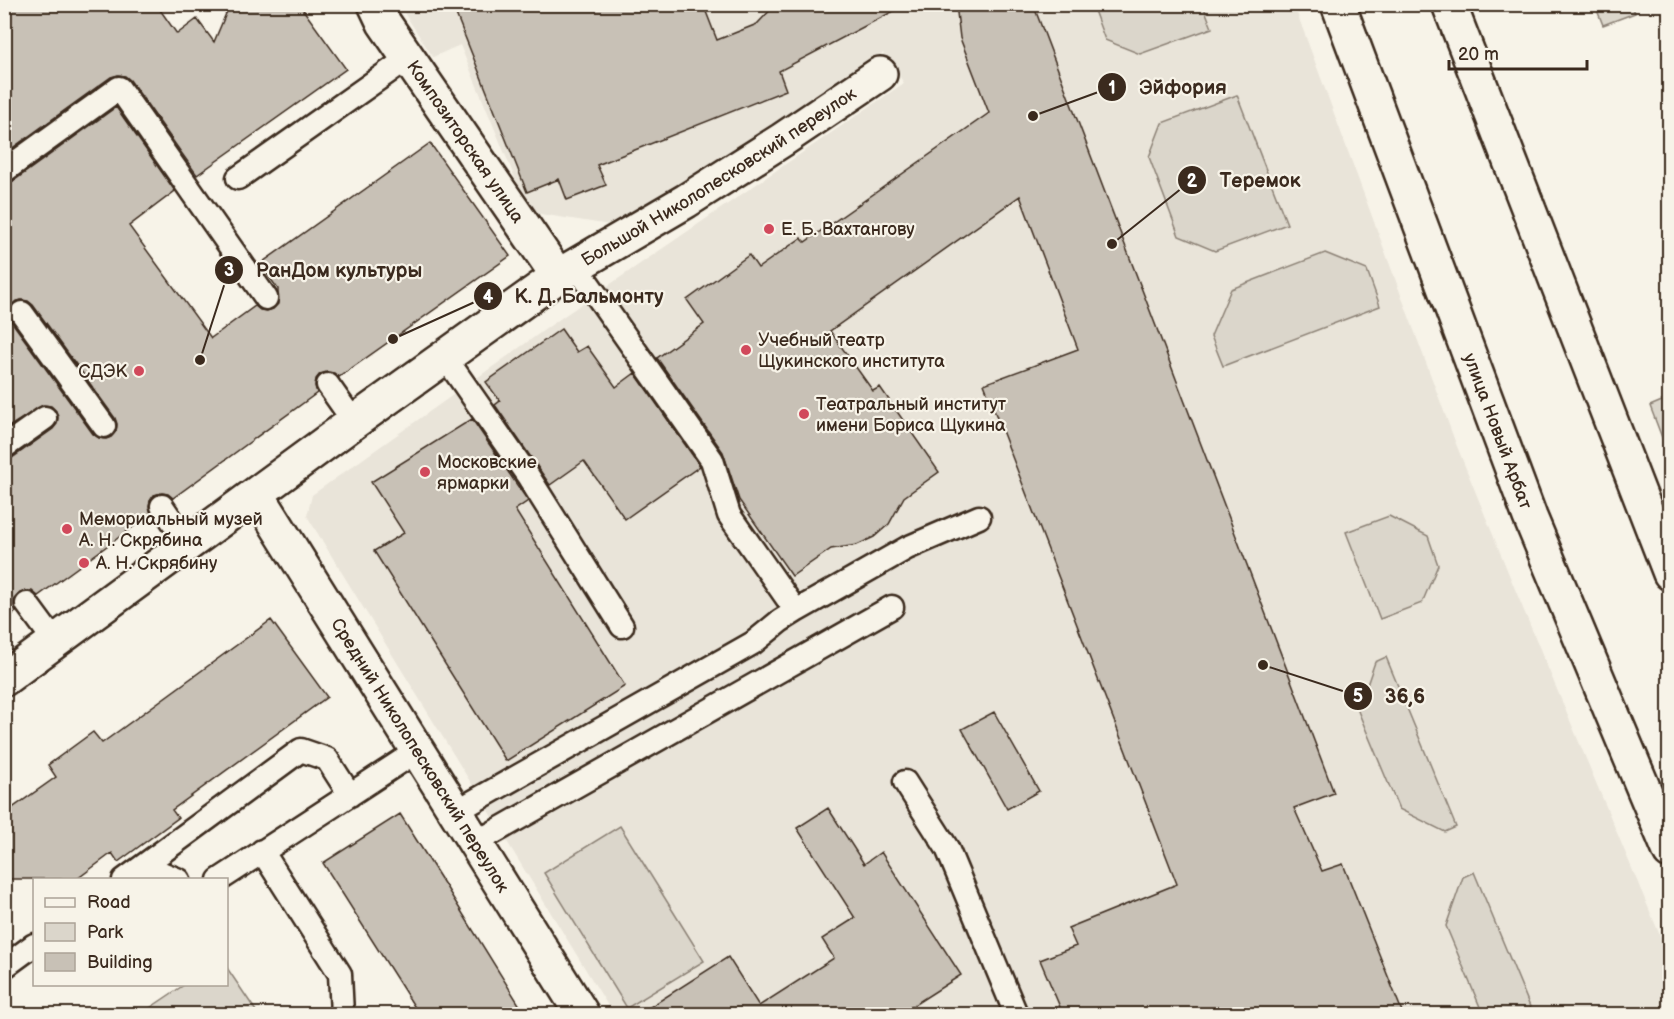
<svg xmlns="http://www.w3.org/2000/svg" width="1674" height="1019" font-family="'Balsamiq Sans',sans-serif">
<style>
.built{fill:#e9e4d9}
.green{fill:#dbd6cb;stroke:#8b8074;stroke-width:1.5}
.building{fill:#c8c1b6;stroke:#3b2a1e;stroke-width:1.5;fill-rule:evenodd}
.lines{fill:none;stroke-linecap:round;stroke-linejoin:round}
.service-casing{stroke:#3b2a1e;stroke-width:27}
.minor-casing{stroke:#3b2a1e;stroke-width:38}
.primary-casing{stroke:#3b2a1e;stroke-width:38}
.service{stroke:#f7f3e8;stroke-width:22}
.minor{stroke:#f7f3e8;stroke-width:33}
.primary{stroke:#f7f3e8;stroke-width:33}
.poi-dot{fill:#d1495b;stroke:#f7f3e8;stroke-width:2}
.labels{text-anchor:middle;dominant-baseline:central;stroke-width:4.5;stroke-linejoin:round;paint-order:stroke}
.street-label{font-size:18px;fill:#3b2a1e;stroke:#f7f3e8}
.poi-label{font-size:18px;fill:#3b2a1e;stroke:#f7f3e8;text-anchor:start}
.leader{fill:none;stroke:#3b2a1e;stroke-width:2}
.callout-dot{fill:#3b2a1e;stroke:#f7f3e8;stroke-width:2}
.mark-label{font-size:18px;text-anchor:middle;font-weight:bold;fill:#fff}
.callout-label{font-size:20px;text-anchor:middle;font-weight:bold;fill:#3b2a1e;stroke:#f7f3e8;stroke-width:4.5;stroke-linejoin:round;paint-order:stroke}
</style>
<rect width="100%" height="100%" fill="#f7f3e8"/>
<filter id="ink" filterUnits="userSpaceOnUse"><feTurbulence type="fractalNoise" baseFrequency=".0167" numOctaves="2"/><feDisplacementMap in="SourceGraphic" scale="12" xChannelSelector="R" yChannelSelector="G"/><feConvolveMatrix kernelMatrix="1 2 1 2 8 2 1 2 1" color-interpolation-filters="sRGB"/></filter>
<g filter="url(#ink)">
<!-- built -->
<path class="built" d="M399 5H1294L1456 444 1517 594 1669 957V1014H613L307 516 312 495 564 316 904 83 883 53 739 151 610 225 534 213 522 195 460 45 433 57Z"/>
<!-- green -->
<path class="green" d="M1092 5H1203L1212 28 1140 54 1105 40Z
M1595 5H1632L1635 13 1603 25Z
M1237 95 1287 224 1215 251 1179 236 1149 157 1162 123Z
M1325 253 1367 270 1380 306 1223 366 1211 336 1231 289Z
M1669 398V456L1650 406Z
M1389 516 1428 536 1438 565 1422 603 1380 619 1346 532Z
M1386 657 1456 827 1445 832 1399 809 1358 711 1375 662Z
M620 826 704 961 627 1008 544 873Z
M1474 872 1533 1014H1483L1446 926 1463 877Z
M227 968 258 1014H141L184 985 226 984Z"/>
<!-- building -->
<path class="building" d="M4 4H156L177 34 197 19 214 42 230 4H299L346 69 197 175 130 80 125 76 118 75 111 77 4 154Z
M452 4H703L717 40 757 24 776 4H907L779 71 786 90 597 165 606 185 567 200 559 179 527 192Z
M956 4H1033L1334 793 1294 808 1322 871 1343 864 1403 1014H1063L1040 960 1076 946 1068 928 1177 884 984 384 1078 349 1020 196 830 331 873 391 880 387 939 472 904 497 889 524 874 537 857 545 831 549 792 576 739 500 723 452 657 358 704 324 687 300 749 255 758 268 801 238 805 242 989 113 960 38Z
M116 107 175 191 129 226 211 338 255 306 260 310 267 311 273 309 278 304V289L260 264 430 143 510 256 339 377 334 373 327 372 320 374 316 379 315 386 317 393 173 498 168 494 162 493 154 495 150 501 149 506 151 514 38 596 32 591H26L20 593 14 599V606L16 612 4 621V460L12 458 53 429 57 424 58 417 56 411 51 406 43 405 4 430V184L12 182ZM21 300 28 301 33 305 115 418 117 424 116 431 111 437 106 439 99 438 93 434 11 321 9 314 10 307 15 302Z
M561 329 577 352 587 346 616 387 635 373 700 466 625 519 584 461 550 485 495 405 500 401 486 382Z
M472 419 528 501 515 510 625 686 506 761 374 551 404 533 371 482Z
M271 620 327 697 172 810 178 818 118 862 112 853 77 879H4V814L56 777 48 765 93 732 102 743Z
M994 712 1039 791 1007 809 962 729Z
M828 808 864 864 881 852 961 975 900 1014H639L728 957 759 1006 834 958 822 939 855 918 797 828Z
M400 814 445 885 525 1014H419L323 863Z"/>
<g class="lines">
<defs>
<path id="service" d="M4 171 119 88 266 298
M238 178 408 58
M576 266 712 460 729 515 796 611 907 548 979 517
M22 313 104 426
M445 357 528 476 622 626
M328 385 354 422
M4 447 45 418
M162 506 188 544
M27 604 55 642
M905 782 947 848 1016 1014
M455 812 753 643 780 621 796 611
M475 843 892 607
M262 851 340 974 342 1014
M144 866 179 880
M124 880 301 750 327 759 350 795
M219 880 417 751
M4 967 34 945"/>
<g id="minor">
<path id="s1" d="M375 4 384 23 558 276"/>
<path id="s2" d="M257 494 582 1014"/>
<path id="s3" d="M4 679 354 422 558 276 686 201 782 140 880 74"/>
</g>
<g id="primary">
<path id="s4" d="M1338 4 1530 517 1670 852"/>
<path d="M1449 4 1670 573"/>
</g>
</defs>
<!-- service casing -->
<use href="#service" class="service-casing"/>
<!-- minor casing -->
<use href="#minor" class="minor-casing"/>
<!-- primary casing -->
<use href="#primary" class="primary-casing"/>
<!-- service -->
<use href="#service" class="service"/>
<!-- minor -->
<use href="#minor" class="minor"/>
<!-- primary -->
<use href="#primary" class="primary"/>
</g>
</g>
<!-- markers -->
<g class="poi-dot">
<circle cx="769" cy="229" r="6"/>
<circle cx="746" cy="350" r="6"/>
<circle cx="139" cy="371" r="6"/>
<circle cx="804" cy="414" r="6"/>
<circle cx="425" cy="472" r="6"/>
<circle cx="67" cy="529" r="6"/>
<circle cx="84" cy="563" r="6"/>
</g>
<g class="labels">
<!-- street labels -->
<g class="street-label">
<text stroke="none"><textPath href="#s1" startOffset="165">Композиторская улица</textPath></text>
<text stroke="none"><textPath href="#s3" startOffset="874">Большой Николопесковский переулок</textPath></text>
<text stroke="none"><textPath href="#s4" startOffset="456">улица Новый Арбат</textPath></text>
<text stroke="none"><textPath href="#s2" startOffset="308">Средний Николопесковский переулок</textPath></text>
</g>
<!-- poi labels -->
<g class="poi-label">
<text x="781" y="229">Е. Б. Вахтангову</text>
<text x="758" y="340">Учебный театр<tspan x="758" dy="21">Щукинского института</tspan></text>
<text x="127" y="371" text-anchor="end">СДЭК</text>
<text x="816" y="404">Театральный институт<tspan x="816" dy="21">имени Бориса Щукина</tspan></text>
<text x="437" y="462">Московские<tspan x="437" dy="21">ярмарки</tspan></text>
<text x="79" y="519">Мемориальный музей<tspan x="79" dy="21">А. Н. Скрябина</tspan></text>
<text x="96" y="563">А. Н. Скрябину</text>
</g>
</g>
<!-- callouts -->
<path class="leader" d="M1033 116L1112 87M1112 244L1192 180M200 360L229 270M393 339L488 296M1263 665L1358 696"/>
<g class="callout-dot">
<circle cx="1033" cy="116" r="6"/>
<circle cx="1112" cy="244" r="6"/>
<circle cx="200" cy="360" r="6"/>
<circle cx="393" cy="339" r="6"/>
<circle cx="1263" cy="665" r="6"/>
<circle cx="1112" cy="87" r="15"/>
<circle cx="1192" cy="180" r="15"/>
<circle cx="229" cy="270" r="15"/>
<circle cx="488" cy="296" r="15"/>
<circle cx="1358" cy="696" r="15"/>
</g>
<g class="mark-label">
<text x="1112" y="94">1</text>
<text x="1192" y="187">2</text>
<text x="229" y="276">3</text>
<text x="488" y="303">4</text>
<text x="1358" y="702">5</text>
</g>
<g class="callout-label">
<text x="1183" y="94">Эйфория</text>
<text x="1260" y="187">Теремок</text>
<text x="339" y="277">РанДом культуры</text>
<text x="589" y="303">К. Д. Бальмонту</text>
<text x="1405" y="703">36,6</text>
</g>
<!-- margin -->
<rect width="1674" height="1019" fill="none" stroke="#f7f3e8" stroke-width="24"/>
<rect x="12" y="12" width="1650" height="995" fill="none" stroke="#3b2a1e" stroke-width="2" filter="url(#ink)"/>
<!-- legend -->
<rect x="33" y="878" width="195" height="108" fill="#f7f3e8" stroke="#aca397" stroke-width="1.5"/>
<rect x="45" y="898" width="30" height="9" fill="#f7f3e8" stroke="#aca397" stroke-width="1.5"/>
<text x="87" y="908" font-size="18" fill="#3b2a1e">Road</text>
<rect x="45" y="923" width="30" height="18" fill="#dbd6cb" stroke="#aca397" stroke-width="1.5"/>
<text x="87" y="938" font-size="18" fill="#3b2a1e">Park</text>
<rect x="45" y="953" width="30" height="18" fill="#c8c1b6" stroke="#aca397" stroke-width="1.5"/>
<text x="87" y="968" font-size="18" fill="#3b2a1e">Building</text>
<!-- scale -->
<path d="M1449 60v9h138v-9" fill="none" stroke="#3b2a1e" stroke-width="3"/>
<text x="1458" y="60" font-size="18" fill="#3b2a1e" stroke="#f7f3e8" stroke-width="4.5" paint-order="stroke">20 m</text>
</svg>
